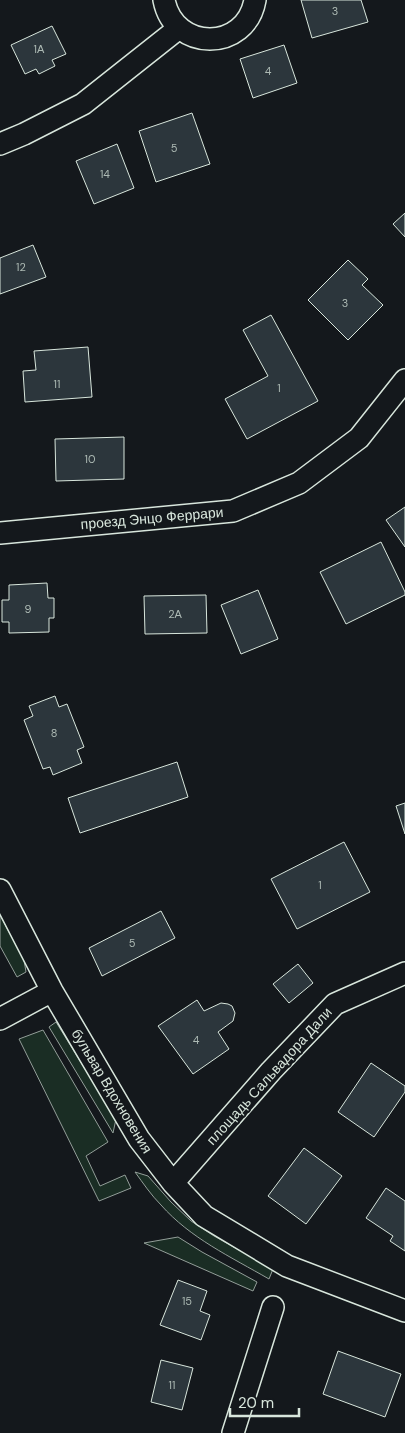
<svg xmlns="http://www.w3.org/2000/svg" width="405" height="1433" font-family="'DM Sans',sans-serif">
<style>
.green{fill:#1a2d24;stroke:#939e99}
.building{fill:#2c363c;stroke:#d8e6dc}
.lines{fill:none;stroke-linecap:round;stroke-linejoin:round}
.minor-casing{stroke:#d8e6dc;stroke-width:24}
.minor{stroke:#14181c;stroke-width:21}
.labels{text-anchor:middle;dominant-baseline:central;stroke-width:4;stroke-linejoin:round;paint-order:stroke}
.number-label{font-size:11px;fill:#adbab4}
.street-label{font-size:14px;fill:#d8e6dc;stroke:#14181c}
</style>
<rect width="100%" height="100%" fill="#14181c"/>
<!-- green -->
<path class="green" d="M0 915 24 960 26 972 17 977 0 946Z
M56 1022 116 1119 113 1133 49 1027Z
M43 1030 108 1142 86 1156 100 1186 125 1175 131 1188 99 1201 19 1039Z
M135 1172 148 1176 171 1202 191 1221 214 1236 273 1269 269 1279C231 1257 190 1238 161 1205 151 1195 143 1183 135 1172Z
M178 1237 202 1252 257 1282 253 1291 144 1243Z"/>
<!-- building -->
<path class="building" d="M301 0H361L368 22 312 38Z
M52 26 66 54 52 60 55 66 39 74 36 69 25 74 11 45Z
M284 45 297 83 253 98 240 59Z
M192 113 210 164 156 182 139 131Z
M117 144 134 188 94 204 76 161Z
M405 213V237L393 224Z
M33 245 46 277 0 294V258Z
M348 260 368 279 362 285 383 305 348 340 308 300Z
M271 315 318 401 247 439 225 399 268 376 243 330Z
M88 347 92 397 25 402 23 371 36 370 34 351Z
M124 437V479L56 481 55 439Z
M405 507V547L386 520Z
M381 542 405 592V595L346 624 320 572Z
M47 583 48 598H54V618H49V632L9 633V622H2V600H9V585Z
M258 590 278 639 241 654 221 605Z
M206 595 207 633 145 634 144 596Z
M55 696 59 707 67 704 84 747 77 750 82 763 53 775 50 767 43 769 24 720 33 716 29 706Z
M177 762 188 797 80 833 68 798Z
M405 803V834L396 806Z
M344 842 370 892 297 929 271 879Z
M161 911 175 938 102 976 89 948Z
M298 964 313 983 289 1003 273 984Z
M197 1000 204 1011 221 1003 228 1004 232 1006 235 1013 233 1021 218 1032 229 1049 193 1074 158 1026Z
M371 1063 405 1086V1092L374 1137 338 1112Z
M304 1148 342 1176 306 1224 268 1196Z
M386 1188 405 1201V1251L390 1241 393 1236 366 1218Z
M178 1280 207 1291 200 1311 210 1315 201 1340 160 1325Z
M338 1351 401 1374 385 1417 323 1394Z
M161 1360 193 1368 182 1410 151 1402Z"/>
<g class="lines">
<defs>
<path id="minor" d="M164 0C174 52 246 52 255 0
M0 144 24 134 83 104 179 28
M0 533 233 511 299 483 359 438 405 380
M0 890 52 991 139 1139 173 1183 204 1216 287 1266 405 1311
M0 1019 52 991
M173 1183 271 1071 335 1004 405 973
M233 1433 273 1307"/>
</defs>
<!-- minor casing -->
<use href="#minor" class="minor-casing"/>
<!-- minor -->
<use href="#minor" class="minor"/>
</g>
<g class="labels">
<!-- number labels -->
<g class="number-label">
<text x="335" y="11">3</text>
<text x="39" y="49">1А</text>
<text x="268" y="71">4</text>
<text x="174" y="148">5</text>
<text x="105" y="174">14</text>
<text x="21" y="267">12</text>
<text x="345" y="303">3</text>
<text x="57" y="384">11</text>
<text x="279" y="388">1</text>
<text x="90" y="459">10</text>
<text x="28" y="609">9</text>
<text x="175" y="614">2А</text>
<text x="54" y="733">8</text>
<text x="320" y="885">1</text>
<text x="132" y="943">5</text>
<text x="196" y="1040">4</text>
<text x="187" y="1301">15</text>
<text x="172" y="1385">11</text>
</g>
<!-- street labels -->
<g class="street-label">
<text transform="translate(152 518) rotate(-5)">проезд Энцо Феррари</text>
<text transform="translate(269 1076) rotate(-48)">площадь Сальвадора Дали</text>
<text transform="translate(112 1091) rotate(59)">бульвар Вдохновения</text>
</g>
</g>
<!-- scale -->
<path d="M230 1408v8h69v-8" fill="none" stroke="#d8e6dc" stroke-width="2.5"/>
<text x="238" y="1408" font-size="15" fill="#d8e6dc" stroke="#14181c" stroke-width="4" paint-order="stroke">20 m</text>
</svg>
